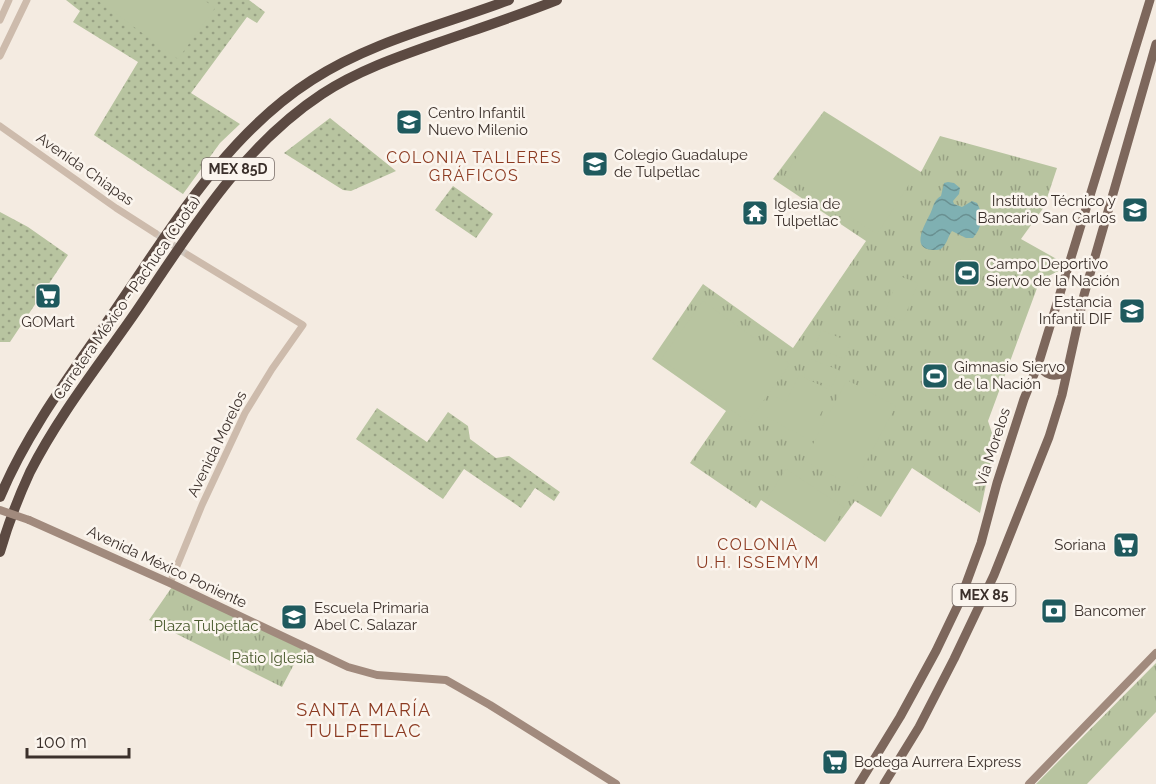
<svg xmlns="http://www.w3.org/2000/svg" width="1156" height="784" font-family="Raleway,sans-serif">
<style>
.grass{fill:url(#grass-dots)}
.park{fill:url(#park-tufts)}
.pitch{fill:#b8c4a0}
.water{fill:url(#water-waves)}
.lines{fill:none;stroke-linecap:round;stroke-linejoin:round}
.tertiary-tunnel{stroke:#cfc6bd;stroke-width:7;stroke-dasharray:7 3.5;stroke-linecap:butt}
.tertiary{stroke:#cdbbac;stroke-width:7}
.secondary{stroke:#a18a7d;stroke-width:8}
.primary{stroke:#7d675c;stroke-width:9}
.motorway{stroke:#5c4a42;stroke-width:10}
.secondary-bridge{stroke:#a18a7d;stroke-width:8}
.labels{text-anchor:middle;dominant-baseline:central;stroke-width:5;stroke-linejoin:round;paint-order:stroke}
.shield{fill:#fbf5ee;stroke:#756b66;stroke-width:1.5}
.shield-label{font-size:14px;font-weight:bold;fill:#3b302b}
.poi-label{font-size:15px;fill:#3b302b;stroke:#fbf5ee;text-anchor:start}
.street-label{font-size:15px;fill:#3b302b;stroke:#fbf5ee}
.park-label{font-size:15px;fill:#4a5a2e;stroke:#fbf5ee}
.neighbourhood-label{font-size:16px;letter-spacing:1.5px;fill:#8c3b22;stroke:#fbf5ee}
.quarter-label{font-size:18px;letter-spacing:1.5px;fill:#8c3b22;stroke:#fbf5ee}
</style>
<defs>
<pattern id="grass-dots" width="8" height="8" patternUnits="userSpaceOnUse" patternTransform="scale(1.5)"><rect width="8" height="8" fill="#b8c4a0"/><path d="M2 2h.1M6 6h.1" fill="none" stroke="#97a083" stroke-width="1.8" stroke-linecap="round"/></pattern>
<pattern id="park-tufts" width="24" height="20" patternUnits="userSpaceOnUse" patternTransform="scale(1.5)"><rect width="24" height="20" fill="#b8c4a0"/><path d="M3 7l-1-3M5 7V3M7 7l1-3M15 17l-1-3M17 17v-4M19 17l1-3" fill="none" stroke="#97a083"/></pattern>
<pattern id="water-waves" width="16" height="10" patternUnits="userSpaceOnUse" patternTransform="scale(1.5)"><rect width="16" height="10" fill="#7fb0b2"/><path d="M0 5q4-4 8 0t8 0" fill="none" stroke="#699091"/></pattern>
</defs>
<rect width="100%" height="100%" fill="#f4ebe1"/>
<!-- grass -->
<path class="grass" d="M66 0H249L265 12 257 23 247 17 191 93 240 124 220 143 183 194 94 135 138 62 73 22 80 11Z
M330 118 396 171 351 191 343 190 284 153Z
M453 186 493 214 476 238 435 210Z
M0 212 28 227 68 255 10 342H0Z
M377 408 427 442 448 412 468 426 470 439 496 458 509 456 560 492 554 501 535 488 521 508 464 469 443 499 356 439Z"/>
<!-- park -->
<path class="park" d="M824 111 921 172 940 136 1057 168 1044 207 1021 239 1069 266 1040 280 988 421 995 442 980 513 912 468 881 517 855 501 825 542 761 500 756 508 690 463 726 411 652 359 703 284 793 348 866 241 773 179Z
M172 587 302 649 282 687 149 620Z
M1156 663V712L1087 784H1036Z"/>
<!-- pitch -->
<path class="pitch" d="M97 0H204L215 8 178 59Z
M825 113 917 172 877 234 785 175Z
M969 249 982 254 983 259 973 288C964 294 956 288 952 280L964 252Z
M899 276 918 283 903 321 884 314Z
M703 301 790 364 748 422 661 359Z
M821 330 850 342 844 359 815 347Z
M810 359 839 370 832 387 804 376Z
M799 375 832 391 818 419 814 417 804 437 766 417 776 397 786 402Z
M847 380 896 406 853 486 804 461Z
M786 469 845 508 823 540 765 502Z"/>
<!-- water -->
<path class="water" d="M948 182 954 183 960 188 959 194 953 201 954 204 962 207 972 201 977 203C984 215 982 228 973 238H966L952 231C948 236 947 244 942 248 940 250 937 250 933 250 909 249 926 223 931 212 934 205 934 200 941 196L944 183Z"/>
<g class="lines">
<!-- tertiary-tunnel -->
<path class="tertiary-tunnel" d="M155 233 188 255"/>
<!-- tertiary -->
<path class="tertiary" d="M0 20 9 0
M0 56 27 0
M0 126 116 208 155 233
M170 583 202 505 245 413 272 369 303 325 188 255"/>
<!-- secondary -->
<path class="secondary" d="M29 520 170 583 348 667 377 675 446 680 490 705 616 784
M1029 784 1156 653"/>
<!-- primary -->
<path class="primary" d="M1039 362C1043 376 1056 379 1067 370
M859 784 900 717 936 651 959 603 981 543 997 483 1024 399 1039 362 1150 0
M884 784 919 727 954 659 994 575 1049 437 1062 395 1084 295 1156 44"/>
<!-- motorway -->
<path class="motorway" d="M0 497C27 432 71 374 111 316 169 232 224 136 312 80 372 41 443 25 509 0
M0 552C8 524 18 498 30 472 59 415 99 365 135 313 189 234 240 148 322 94 357 71 397 57 437 43 477 29 517 16 557 0"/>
<!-- secondary-bridge -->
<path class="secondary-bridge" d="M0 510 29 520"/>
</g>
<!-- icons -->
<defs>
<symbol id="school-square" viewBox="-11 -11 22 22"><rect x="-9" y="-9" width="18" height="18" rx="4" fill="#1f5a5e" stroke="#fbf5ee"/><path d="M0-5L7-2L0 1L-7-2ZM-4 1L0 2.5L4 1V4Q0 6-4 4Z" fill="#fff"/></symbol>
<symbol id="university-square" viewBox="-11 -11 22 22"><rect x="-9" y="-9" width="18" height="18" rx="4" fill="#1f5a5e" stroke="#fbf5ee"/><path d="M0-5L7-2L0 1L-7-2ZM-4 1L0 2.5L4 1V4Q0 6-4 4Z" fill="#fff"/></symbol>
<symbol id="temple-square" viewBox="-11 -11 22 22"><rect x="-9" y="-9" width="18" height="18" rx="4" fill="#1f5a5e" stroke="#fbf5ee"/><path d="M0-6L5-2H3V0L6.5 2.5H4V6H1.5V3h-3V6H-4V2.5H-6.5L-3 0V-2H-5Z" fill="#fff"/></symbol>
<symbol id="stadium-square" viewBox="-11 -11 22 22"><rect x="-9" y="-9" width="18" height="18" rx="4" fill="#1f5a5e" stroke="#fbf5ee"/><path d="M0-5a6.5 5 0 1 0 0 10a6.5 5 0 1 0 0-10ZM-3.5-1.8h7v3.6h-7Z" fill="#fff"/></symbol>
<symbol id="supermarket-square" viewBox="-11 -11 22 22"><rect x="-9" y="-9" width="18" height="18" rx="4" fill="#1f5a5e" stroke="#fbf5ee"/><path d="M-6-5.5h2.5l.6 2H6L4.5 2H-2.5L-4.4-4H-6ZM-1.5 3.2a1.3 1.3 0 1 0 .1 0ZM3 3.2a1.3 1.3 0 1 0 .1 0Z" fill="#fff"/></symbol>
<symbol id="bank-square" viewBox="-11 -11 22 22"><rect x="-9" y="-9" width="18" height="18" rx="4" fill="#1f5a5e" stroke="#fbf5ee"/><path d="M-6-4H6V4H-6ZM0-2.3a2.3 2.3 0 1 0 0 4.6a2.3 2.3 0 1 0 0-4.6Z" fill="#fff"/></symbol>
</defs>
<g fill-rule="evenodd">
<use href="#school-square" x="394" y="107" width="30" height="30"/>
<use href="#school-square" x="580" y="149" width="30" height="30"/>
<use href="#university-square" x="1120" y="195" width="30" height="30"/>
<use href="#temple-square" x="740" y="198" width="30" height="30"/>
<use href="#stadium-square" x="952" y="258" width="30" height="30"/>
<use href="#supermarket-square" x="33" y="281" width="30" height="30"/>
<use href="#school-square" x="1117" y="296" width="30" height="30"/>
<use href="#stadium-square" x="920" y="361" width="30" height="30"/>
<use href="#supermarket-square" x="1111" y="530" width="30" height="30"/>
<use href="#bank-square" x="1039" y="596" width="30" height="30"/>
<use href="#school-square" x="279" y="602" width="30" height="30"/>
<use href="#supermarket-square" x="820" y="747" width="30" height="30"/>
</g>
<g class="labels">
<!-- shield labels -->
<g class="shield">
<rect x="202" y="158" width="72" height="22" rx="4.5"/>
<rect x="952.5" y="584" width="63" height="22" rx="4.5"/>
</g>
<g class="shield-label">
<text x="238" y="169">MEX 85D</text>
<text x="984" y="595">MEX 85</text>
</g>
<!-- poi labels -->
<g class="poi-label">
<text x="428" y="113">Centro Infantil<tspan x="428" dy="17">Nuevo Milenio</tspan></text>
<text x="614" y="155">Colegio Guadalupe<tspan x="614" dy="17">de Tulpetlac</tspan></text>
<text x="1116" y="201" text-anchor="end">Instituto Técnico y<tspan x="1116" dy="17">Bancario San Carlos</tspan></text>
<text x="774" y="204">Iglesia de<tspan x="774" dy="17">Tulpetlac</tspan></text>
<text x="986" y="264">Campo Deportivo<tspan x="986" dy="17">Siervo de la Nación</tspan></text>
<text x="1112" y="302" text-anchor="end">Estancia<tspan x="1112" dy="17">Infantil DIF</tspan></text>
<text x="48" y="322" text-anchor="middle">GOMart</text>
<text x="954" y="367">Gimnasio Siervo<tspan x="954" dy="17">de la Nación</tspan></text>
<text x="1106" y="545" text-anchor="end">Soriana</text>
<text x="314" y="608">Escuela Primaria<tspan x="314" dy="17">Abel C. Salazar</tspan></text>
<text x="1074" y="611">Bancomer</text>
<text x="854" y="762">Bodega Aurrera Express</text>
</g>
<!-- street labels -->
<g class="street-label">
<text transform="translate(85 169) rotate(35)">Avenida Chiapas</text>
<text transform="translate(127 298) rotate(-55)">Carretera México - Pachuca (Cuota)</text>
<text transform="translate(217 444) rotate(-64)">Avenida Morelos</text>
<text transform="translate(993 447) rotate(-72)">Vía Morelos</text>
<text transform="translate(167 567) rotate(25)">Avenida México Poniente</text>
</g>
<!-- park labels -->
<g class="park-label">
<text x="206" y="626">Plaza Tulpetlac</text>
<text x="273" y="658">Patio Iglesia</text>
</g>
<!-- neighbourhood labels -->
<g class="neighbourhood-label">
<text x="474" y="157">COLONIA TALLERES<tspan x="474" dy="18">GRÁFICOS</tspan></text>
<text x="758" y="544">COLONIA<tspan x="758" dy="18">U.H. ISSEMYM</tspan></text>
</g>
<!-- quarter labels -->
<g class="quarter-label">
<text x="364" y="709">SANTA MARÍA<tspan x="364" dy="21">TULPETLAC</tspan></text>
</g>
</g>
<!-- scale -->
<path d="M27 748v9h102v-9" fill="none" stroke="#3b302b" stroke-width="3"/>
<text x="36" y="748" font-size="18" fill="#3b302b" stroke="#fbf5ee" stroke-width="4.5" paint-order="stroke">100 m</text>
</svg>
